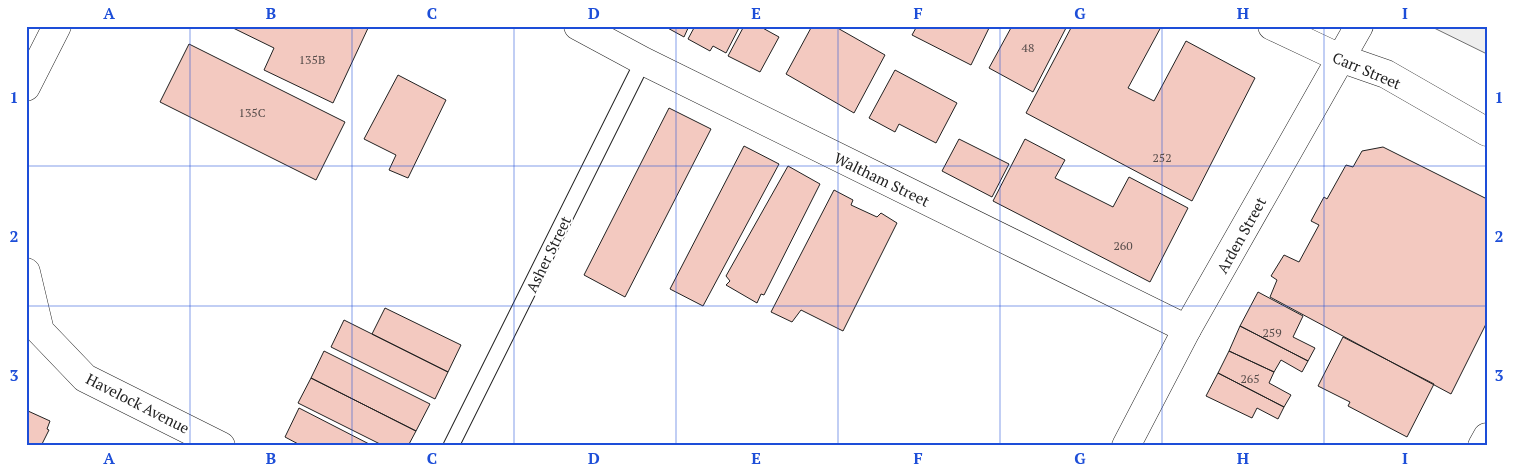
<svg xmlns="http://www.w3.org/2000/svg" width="1513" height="472" font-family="'PT Serif',serif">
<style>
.green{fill:#eee;stroke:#6f6f6f}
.building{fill:#f3c9c0;stroke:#222}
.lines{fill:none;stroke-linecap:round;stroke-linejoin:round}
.lane-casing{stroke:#222;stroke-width:17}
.street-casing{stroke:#222;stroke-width:29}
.secondary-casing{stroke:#222;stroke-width:29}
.lane{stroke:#fff;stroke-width:15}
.street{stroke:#fff;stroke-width:28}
.secondary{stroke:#fff;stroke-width:28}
.grid{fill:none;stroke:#1d4ed8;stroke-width:1;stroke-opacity:0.55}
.labels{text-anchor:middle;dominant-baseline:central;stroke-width:4;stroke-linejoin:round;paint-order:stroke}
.number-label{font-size:12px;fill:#564c4a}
.street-label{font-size:15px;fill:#222;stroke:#fff}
.neatline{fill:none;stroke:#1d4ed8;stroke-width:2}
.grid-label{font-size:16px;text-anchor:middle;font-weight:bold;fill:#1d4ed8}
</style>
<rect width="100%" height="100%" fill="#fff"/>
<!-- green -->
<path class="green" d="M1430 26H1487V54Z"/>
<!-- building -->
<path class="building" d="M229 26H369L333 103 264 70 274 48Z
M664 26H689L684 37Z
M695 26H740L726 53 713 46 710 51 688 39Z
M744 26H759L779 37 760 72 728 56Z
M812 26H834L885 55 854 113 786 74Z
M917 26H990L971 65 912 35Z
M1012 26H1067L1033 92 989 68Z
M1072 26 1161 27 1128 88 1154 101 1186 41 1255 78 1192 201 1026 113Z
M189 44 345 122 316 180 160 102Z
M895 70 957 103 936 143 899 124 895 132 869 118Z
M398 75 446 100 408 178 389 170 396 155 364 139Z
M669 108 711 129 625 297 584 275Z
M959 139 1009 164 992 197 942 171Z
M1025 139 1065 160 1055 178 1113 207 1129 177 1188 208 1150 282 993 201Z
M744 146 779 164 703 306 670 289Z
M1383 147 1487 199V322L1451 394 1270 297 1277 280 1271 276 1284 255 1299 262 1319 225 1311 221 1324 197 1327 199 1346 165 1353 167 1362 151Z
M788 166 820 184 764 295 761 294 757 303 726 285 730 281 726 276Z
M834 190 853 200 851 205 877 217 881 213 897 223 843 331 801 310 792 322 771 312Z
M1258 292 1303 316 1293 337 1315 348 1308 361 1240 326Z
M385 308 461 345 448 372 372 334Z
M344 320 448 372 435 399 331 347Z
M1240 326 1308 361 1302 372 1281 360 1274 372 1229 351Z
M1343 337 1434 384 1407 437 1348 406 1350 402 1318 386Z
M324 351 430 404 416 431 311 378Z
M1229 351 1274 372 1269 383 1291 395 1284 407 1218 373Z
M1218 373 1284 407 1278 419 1257 408 1252 418 1206 396Z
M311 378 416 431 408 446H384L298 403Z
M299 408 373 446H302L285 437Z
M28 411 50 421 47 429 49 430 41 446H26V415Z"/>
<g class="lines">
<defs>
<path id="lane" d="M451 446 643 61"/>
<path id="street" d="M578 26 643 61 1187 329
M1272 26 1340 58 1386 74 1487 132
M26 87 57 26
M26 272 40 331 85 378 221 446
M1482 446 1487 437"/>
<path id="secondary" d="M1126 446 1187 329 1359 26"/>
</defs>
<!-- lane casing -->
<use href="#lane" class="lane-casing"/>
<!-- street casing -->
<use href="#street" class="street-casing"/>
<!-- secondary casing -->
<use href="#secondary" class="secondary-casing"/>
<!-- lane -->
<use href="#lane" class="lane"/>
<!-- street -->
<use href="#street" class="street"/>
<!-- secondary -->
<use href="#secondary" class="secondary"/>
</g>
<!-- grid -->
<path class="grid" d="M190 26V446M352 26V446M514 26V446M676 26V446M838 26V446M1000 26V446M1162 26V446M1324 26V446M26 166H1487M26 306H1487"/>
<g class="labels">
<!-- number labels -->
<g class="number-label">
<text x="1028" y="47">48</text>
<text x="312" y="59">135B</text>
<text x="252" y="112">135C</text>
<text x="1162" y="157">252</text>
<text x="1123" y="245">260</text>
<text x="1272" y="332">259</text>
<text x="1250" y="378">265</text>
</g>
<!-- street labels -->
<g class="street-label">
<text transform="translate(1367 70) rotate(23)">Carr Street</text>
<text transform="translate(882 179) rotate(26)">Waltham Street</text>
<text transform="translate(1241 235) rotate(-61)">Arden Street</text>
<text transform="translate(548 254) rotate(-64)">Asher Street</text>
<text transform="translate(138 403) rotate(27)">Havelock Avenue</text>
</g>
</g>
<!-- border -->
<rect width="1513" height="472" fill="none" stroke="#ffffff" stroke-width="55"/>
<rect x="28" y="28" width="1458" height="416" class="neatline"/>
<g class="grid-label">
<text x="109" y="19">A</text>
<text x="271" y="19">B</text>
<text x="432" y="19">C</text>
<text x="594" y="19">D</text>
<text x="756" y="19">E</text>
<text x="918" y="19">F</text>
<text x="1080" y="19">G</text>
<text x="1243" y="19">H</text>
<text x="1405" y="19">I</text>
<text x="14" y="103">1</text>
<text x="1499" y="103">1</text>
<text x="14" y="242">2</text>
<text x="1499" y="242">2</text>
<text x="14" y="381">3</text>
<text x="1499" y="381">3</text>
<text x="109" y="464">A</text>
<text x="271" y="464">B</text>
<text x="432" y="464">C</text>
<text x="594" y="464">D</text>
<text x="756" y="464">E</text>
<text x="918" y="464">F</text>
<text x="1080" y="464">G</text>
<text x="1243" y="464">H</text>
<text x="1405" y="464">I</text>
</g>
</svg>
